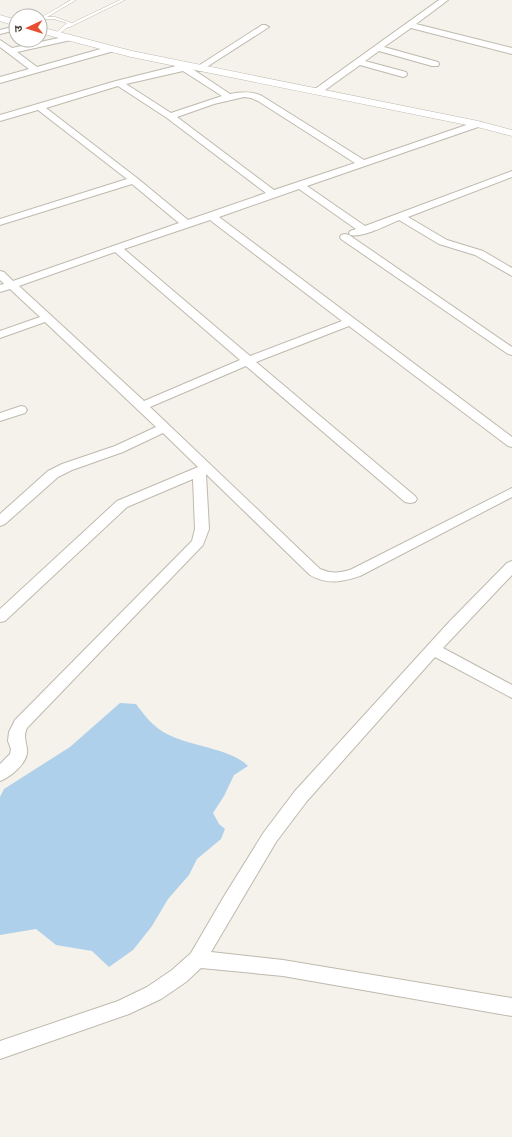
<svg xmlns="http://www.w3.org/2000/svg" width="512" height="1137" font-family="Montserrat,'Noto Sans Devanagari',sans-serif">
<style>
.water{fill:#aed0ea}
.lines{fill:none;stroke-linecap:round;stroke-linejoin:round}
.service-casing{stroke:#bfb9ae;stroke-width:1}
.minor-casing{stroke:#bfb9ae;stroke-width:2}
.tertiary-casing{stroke:#bfb9ae;stroke-width:1}
.service{fill:#fff;fill-rule:evenodd}
.minor{fill:#fff;fill-rule:evenodd}
.tertiary{fill:#fff;fill-rule:evenodd}
</style>
<rect width="100%" height="100%" fill="#f4f2eb"/>
<!-- water -->
<path class="water" d="M120 703 136 704C145 716 153 727 167 734 189 746 232 749 248 766L234 775 224 796 213 813 219 824 225 829 221 839 197 859 189 875 168 899 152 926 133 950 109 967 92 951 56 945 36 929 0 935V797L4 789 70 747Z"/>
<g class="lines">
<defs>
<path id="service" d="M71 0H76L47 17H55L72 23 120 0H125L70 27H68L58 35H56V33L67 23 54 19H40V17H42Z"/>
<path id="minor" d="M439 0H448L416 24 512 48V54L411 28 384 47 438 62 439 64 438 66H432L379 51 365 61 406 72 407 74 406 76 403 77 360 65 321 93H315L314 91 315 89Z
M262 25H265L269 27 202 70 199 71 195 68Z
M16 26V30L0 34V30Z
M68 36 72 38 71 40 17 52 37 67 111 46 115 49 114 51 0 83V77L29 69 0 47V40L12 48Z
M188 63 192 66 191 68 230 94C241 92 252 91 262 96L364 160 475 122H481L483 124 481 126 307 186 365 226 512 171V177L408 217 447 240 483 251 512 268V276L475 255 439 244 399 220C388 225 362 238 350 235L349 233 350 231 356 229 299 189 219 217 512 437V447L508 446 349 326 256 362 415 496 417 499 415 502 410 503 405 502 246 366 150 407 320 569C331 574 339 573 350 570L512 488V497L360 576C341 582 328 585 310 575L206 474 209 529 203 545 27 728C23 736 26 741 27 749 29 762 11 777 0 781V764L10 754 11 749 8 741 9 732 15 720 192 541 195 529 193 479 127 507 5 621 0 622V609L117 501 198 467 163 433 123 452 72 470 58 477 5 524 0 526V514L48 471 62 464 115 446 156 427 45 322 0 338V331L40 317 10 289 0 292V285L4 284 0 280V271L4 272 13 281 179 223 132 184 0 225V219L127 179 38 110 0 121V115L116 81ZM183 71 222 96 171 113 126 84ZM118 86 167 118 266 193 188 220 137 178 46 108ZM244 97 251 98 258 101 355 163 274 190 177 117 214 104ZM210 220 342 321 250 356 124 249ZM115 252 240 360 144 401 19 286Z
M345 234 349 235 512 347V355L508 354 341 239 340 237 341 235Z
M21 406 25 407 27 410 25 413 0 421V413Z
M512 561V575L443 648 512 685V698L435 657 307 801 276 842 211 952 283 960 512 998V1016L283 976 201 968 186 982 161 999 129 1014 0 1059V1041L118 1001 147 987 172 970 191 953 223 898 264 832 295 791 450 621 507 563Z"/>
<path id="tertiary" d="M0 15 16 20V26L0 21Z
M40 27 132 51 478 121 512 130V136L477 127 131 57 40 33Z"/>
</defs>
<!-- service casing -->
<use href="#service" class="service-casing"/>
<!-- minor casing -->
<use href="#minor" class="minor-casing"/>
<!-- tertiary casing -->
<use href="#tertiary" class="tertiary-casing"/>
<!-- service -->
<use href="#service" class="service"/>
<!-- minor -->
<use href="#minor" class="minor"/>
<!-- tertiary -->
<use href="#tertiary" class="tertiary"/>
</g>
<!-- north arrow -->
<g transform="translate(28 28) rotate(266)"><circle r="19" fill="#ffffff" stroke="#b6b4b0"/>
<path d="M0-3L7 15L0 10L-7 15Z" fill="#e65031"/>
<text y="-6" font-size="11" font-weight="bold" text-anchor="middle" fill="#48433a">उ</text>
</g>
</svg>
